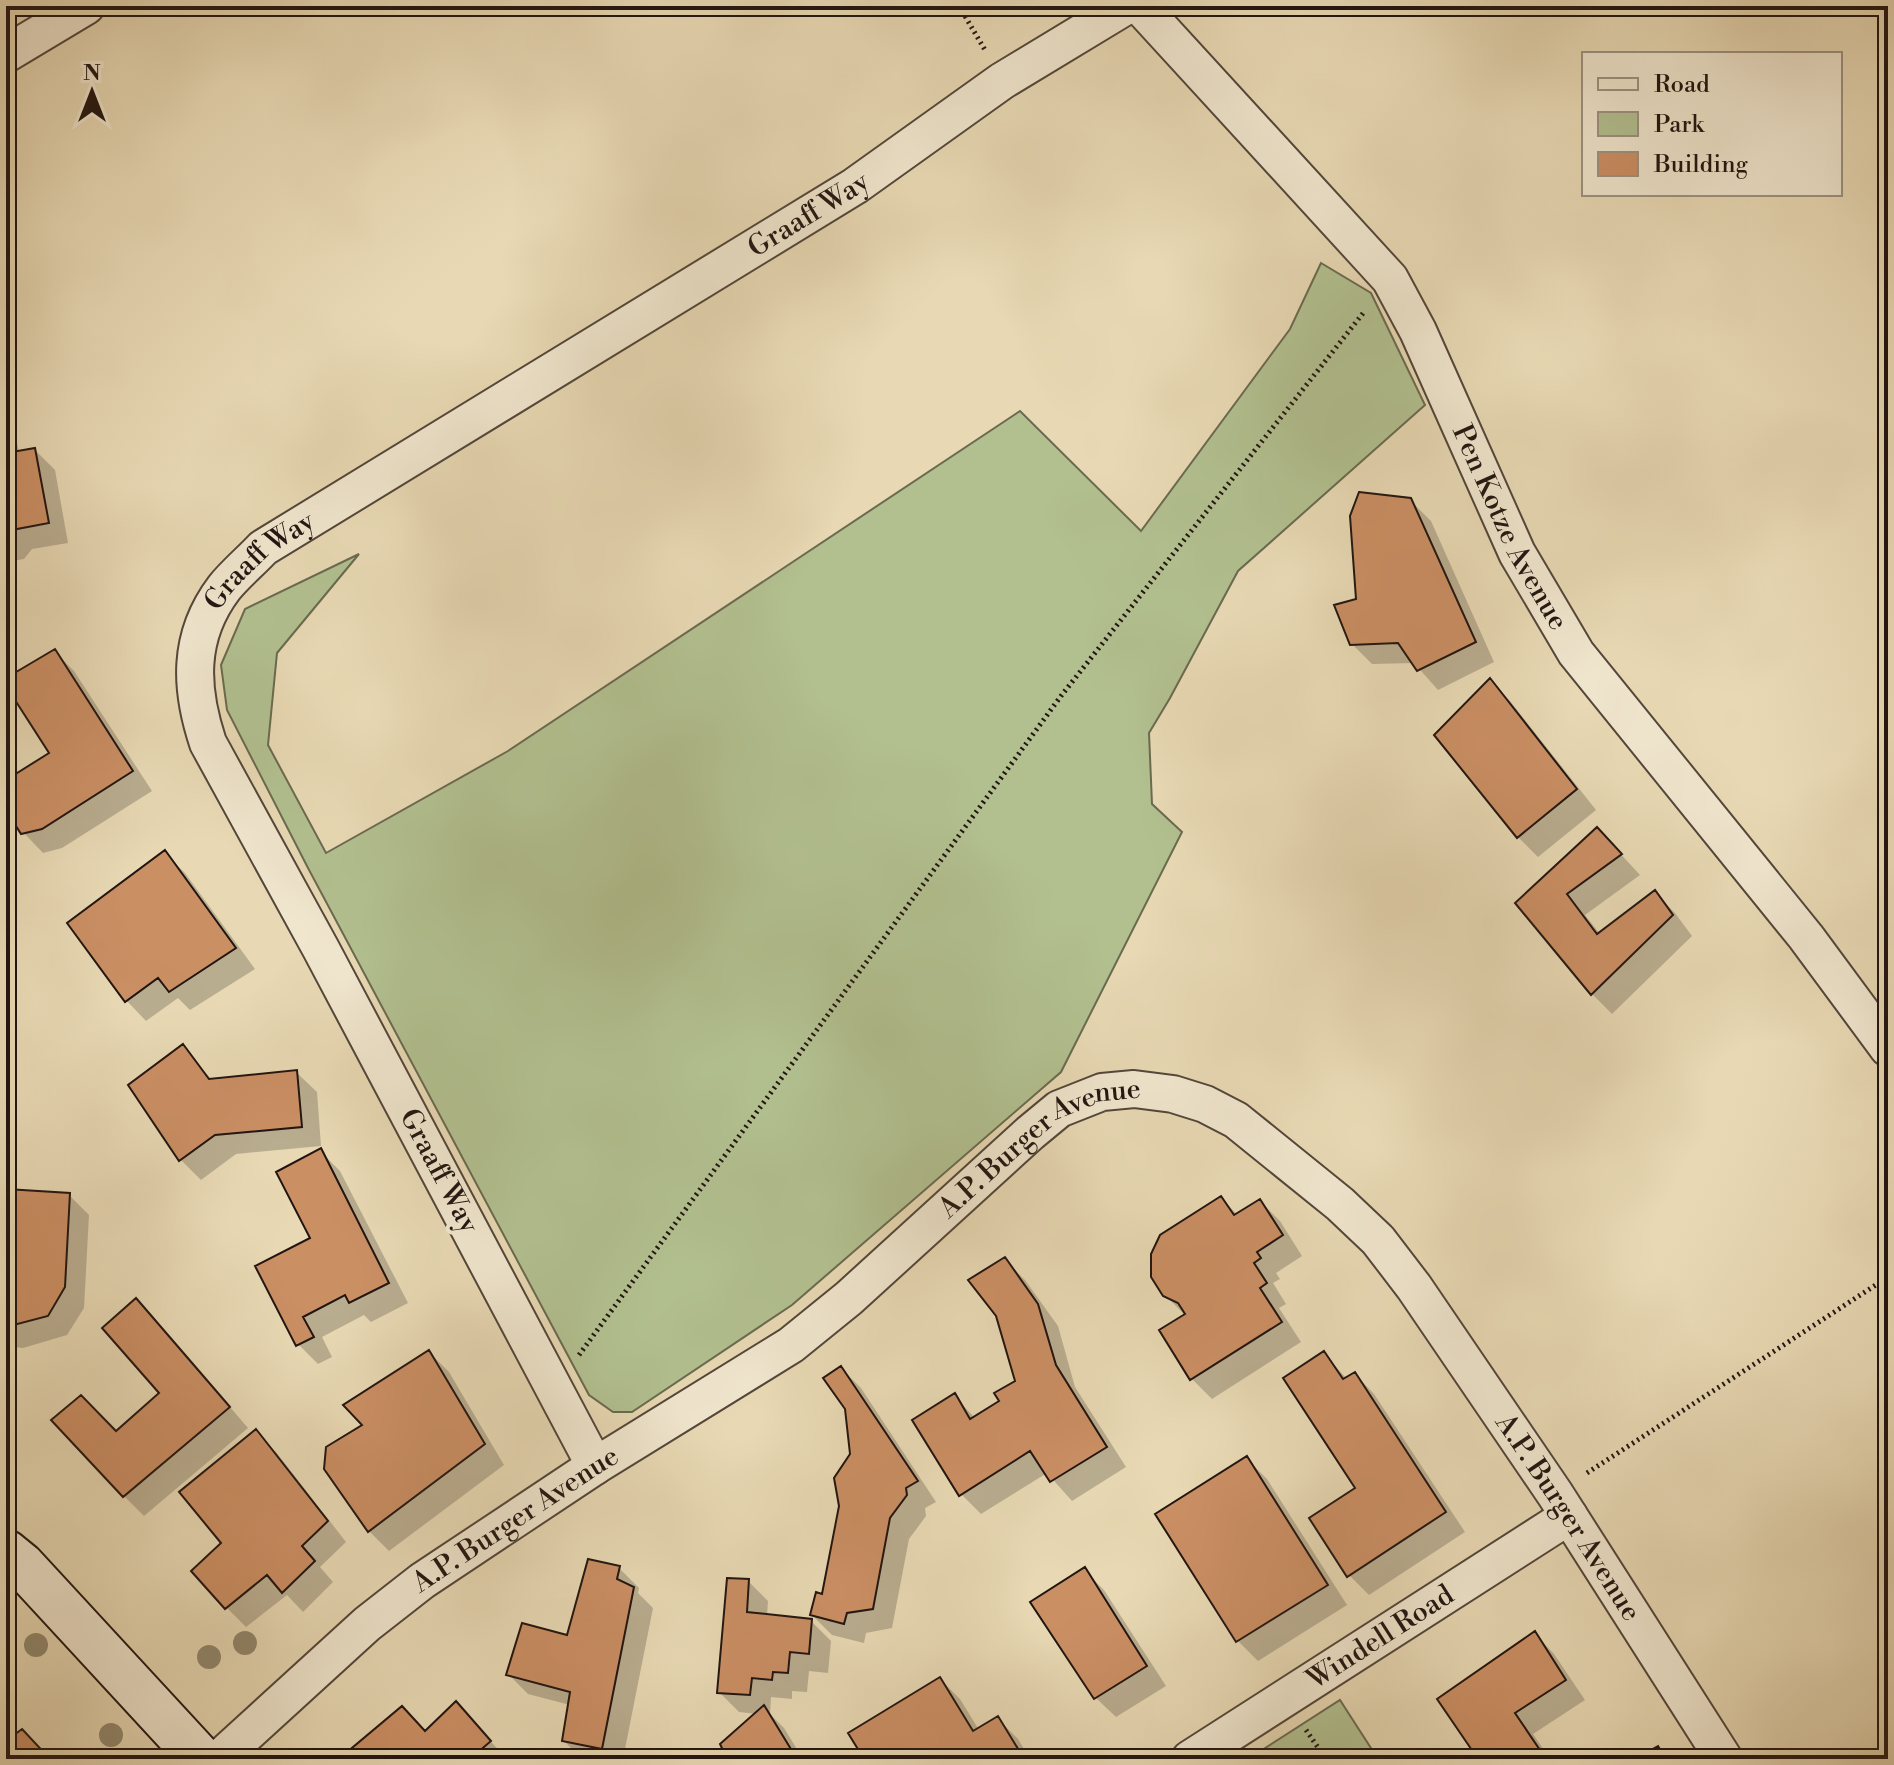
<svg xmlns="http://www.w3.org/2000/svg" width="1894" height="1765" font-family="'Libre Bodoni',serif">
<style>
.green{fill:#b2c090;stroke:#6a6a50;stroke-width:2}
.shadow{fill:#0003}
.building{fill:#cb8f64;stroke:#211511;stroke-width:2}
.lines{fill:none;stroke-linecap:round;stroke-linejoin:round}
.street-casing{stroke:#53463a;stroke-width:40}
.secondary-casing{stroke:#211511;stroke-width:48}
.path{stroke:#211511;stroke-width:5;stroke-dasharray:2 4;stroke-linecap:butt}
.street{stroke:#f0e6ce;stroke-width:36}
.secondary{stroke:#f0e6ce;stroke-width:44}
.tree{fill:#92896f}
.labels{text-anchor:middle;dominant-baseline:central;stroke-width:8;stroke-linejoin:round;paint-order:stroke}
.street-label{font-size:28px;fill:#211511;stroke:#f0e6ce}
</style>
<rect width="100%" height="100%" fill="#e8d9b4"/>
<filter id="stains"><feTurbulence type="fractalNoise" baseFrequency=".0025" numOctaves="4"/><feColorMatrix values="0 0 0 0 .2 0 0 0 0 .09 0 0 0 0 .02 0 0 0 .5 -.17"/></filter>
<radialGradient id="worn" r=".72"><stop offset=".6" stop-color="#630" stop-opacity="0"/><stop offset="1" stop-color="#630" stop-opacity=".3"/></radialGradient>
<!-- green -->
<path class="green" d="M1321 263 1371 293 1425 405 1238 571 1170 698 1149 733 1152 804 1182 832 1061 1072 792 1305 632 1412H613L589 1395 308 868 227 710 221 665 245 609 359 554 277 653 268 745 326 853 508 751 1020 411 1141 531 1290 329Z
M1340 1700 1378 1759H1248Z"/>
<!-- shadow -->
<path class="shadow" d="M6 415 13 422 19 453 35 450 55 470 68 543 32 549 24 559 12 561 6 555Z
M1410 500 1431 521 1494 662 1438 690 1414 663 1372 664 1352 644 1358 601Z
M54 651 74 671 152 791 62 848 43 853 23 832 6 806V783L51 754 6 681Z
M1490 681 1510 701 1596 810 1538 857 1518 837Z
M1617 850 1640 875 1585 915 1600 934 1655 893 1675 913 1692 936 1612 1014 1592 994 1518 904Z
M165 853 185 873 255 969 190 1010 178 998 146 1021 127 1001 70 923Z
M182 1047 213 1081 296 1072 317 1092 321 1146 236 1154 201 1180 181 1160 131 1085Z
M6 1150 17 1161 6 1173Z
M320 1151 340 1171 408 1303 371 1322 364 1315 322 1337 332 1357 318 1364 298 1344 313 1239Z
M6 1191 69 1195 89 1215 84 1308 67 1335 23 1348 6 1346Z
M1221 1199 1238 1215 1260 1201 1280 1221 1302 1256 1276 1273 1280 1279 1273 1283 1286 1304 1279 1308 1301 1342 1212 1399 1192 1379 1162 1330 1186 1316 1165 1295Z
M1005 1260 1025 1280 1058 1326 1075 1387 1126 1467 1072 1501 1047 1473 981 1514 961 1494 954 1396 975 1418 1002 1401 1018 1382Z
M156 1321 248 1428 144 1516 124 1496 162 1394Z
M429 1352 449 1372 504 1465 389 1551 369 1531 365 1425Z
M1324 1354 1347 1379 1355 1374 1374 1394 1465 1532 1369 1595 1349 1575 1358 1488Z
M841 1368 861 1388 936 1502 925 1508 926 1516 909 1539 892 1628 866 1633 864 1643 832 1635 812 1615 823 1597 852 1455Z
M256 1432 276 1452 346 1542 320 1567 333 1582 303 1612 287 1595 246 1627 226 1607 224 1543Z
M1247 1459 1267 1479 1347 1605 1258 1661 1238 1641 1158 1515Z
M619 1568 639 1588 638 1593 653 1608 623 1759H582L564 1741 570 1705 528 1694 508 1674 569 1638Z
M1084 1570 1104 1590 1166 1686 1116 1717 1096 1698Z
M748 1581 768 1601 767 1616 811 1621 831 1641 828 1673 809 1671 807 1692 792 1691V1699L771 1697 770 1714 784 1728 803 1759H729L758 1714 739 1712 719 1692Z
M1535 1634 1554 1654 1585 1700 1533 1734 1550 1759H1480Z
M940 1679 960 1699 979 1730 998 1719 1018 1739 1030 1759H867Z
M456 1704 507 1759H354L426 1733Z"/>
<!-- building -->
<path class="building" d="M35 448 49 523 12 530 6 537V453Z
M1359 492 1411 498 1476 642 1417 671 1398 643 1350 645 1334 605 1356 599 1350 516Z
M55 649 133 771 42 829 21 834 6 810V780L49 753 6 686V678Z
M1490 678 1577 789 1517 838 1434 735Z
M1597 827 1622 854 1567 894 1597 934 1655 890 1673 915 1591 995 1515 903Z
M165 850 236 948 169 992 158 978 125 1002 67 923Z
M183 1044 209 1079 297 1070 302 1127 215 1135 179 1161 128 1085Z
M321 1148 389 1283 349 1303 345 1295 303 1317 314 1337 296 1346 255 1266 310 1238 276 1172Z
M6 1189 70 1193 65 1287 48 1316 6 1327Z
M1221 1196 1234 1215 1260 1199 1283 1235 1257 1252 1261 1258 1254 1263 1267 1283 1260 1288 1282 1322 1190 1380 1159 1330 1185 1314 1178 1303 1163 1296 1151 1277V1254L1160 1235Z
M1005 1257 1038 1304 1056 1365 1107 1447 1050 1482 1030 1451 959 1496 912 1420 955 1393 970 1419 999 1401 994 1393 1015 1381 996 1316 968 1280Z
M136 1298 230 1407 123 1497 51 1420 81 1395 116 1431 159 1393 102 1328Z
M429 1350 485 1444 368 1532 324 1469 326 1447 362 1425 343 1405Z
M1324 1351 1343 1379 1355 1372 1446 1512 1347 1577 1309 1518 1355 1488 1283 1378Z
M841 1366 918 1481 906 1488 907 1495 890 1518 873 1609 847 1613 844 1624 810 1615 816 1592 822 1594 839 1506 834 1478 850 1454 845 1409 823 1378Z
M256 1429 328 1521 302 1546 315 1561 282 1593 267 1575 225 1609 191 1571 221 1543 179 1492Z
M1247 1456 1328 1585 1236 1642 1155 1514Z
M588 1559 620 1566 617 1579 634 1587 602 1749 562 1741 570 1692 506 1675 522 1623 567 1635Z
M1085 1567 1147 1666 1094 1699 1030 1602Z
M727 1578 749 1579 747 1612 812 1619 809 1654 790 1652 788 1673 773 1672 772 1680 752 1678 750 1695 717 1693Z
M1535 1631 1566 1680 1515 1713 1546 1759H1478L1437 1699Z
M940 1677 973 1731 998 1716 1023 1757 1019 1759H864L848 1733Z
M456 1701 491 1741 470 1759H351L346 1753 402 1706 425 1731Z
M764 1705 797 1759H727L720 1744Z
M22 1729 50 1759H6V1741Z
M1658 1746 1666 1759H1635Z"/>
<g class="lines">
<defs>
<g id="street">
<path id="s1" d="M1140 6 1390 279 1418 331 1517 553 1576 653 1806 937 1888 1048"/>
<path d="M6 54 86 6"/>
<path id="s2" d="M595 1466 321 949 208 743C190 689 187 637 224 588 235 574 251 561 263 548L855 186 1002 81 1126 6"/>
<path id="s3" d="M219 1759 367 1624 422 1581 595 1466 791 1345 849 1298 1030 1133 1059 1109 1102 1092 1134 1089 1173 1094 1205 1104 1236 1120 1340 1204 1378 1240 1414 1287 1555 1494 1724 1759"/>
<path id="s4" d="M1190 1759 1569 1516"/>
</g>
<path id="secondary" d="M6 1552 22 1565 201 1759"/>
</defs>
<!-- street casing -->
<use href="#street" class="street-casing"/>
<!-- secondary casing -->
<use href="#secondary" class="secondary-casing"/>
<!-- path -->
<path class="path" d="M959 6 985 50
M579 1355 1061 696 1364 312
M1587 1473 1888 1277
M1306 1730 1326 1759"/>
<!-- street -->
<use href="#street" class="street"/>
<!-- secondary -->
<use href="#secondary" class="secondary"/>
</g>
<!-- trees -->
<g class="tree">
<circle cx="245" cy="1643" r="12"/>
<circle cx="36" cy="1645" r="12"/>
<circle cx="209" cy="1657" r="12"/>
<circle cx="111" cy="1735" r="12"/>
</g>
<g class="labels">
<!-- street labels -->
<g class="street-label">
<text stroke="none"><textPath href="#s2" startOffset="1678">Graaff Way</textPath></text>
<text stroke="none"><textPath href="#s1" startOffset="646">Pen Kotze Avenue</textPath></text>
<text stroke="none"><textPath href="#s2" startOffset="1028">Graaff Way</textPath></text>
<text stroke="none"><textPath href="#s3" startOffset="1030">A.P. Burger Avenue</textPath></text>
<text transform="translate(439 1171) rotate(62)">Graaff Way</text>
<text stroke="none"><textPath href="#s3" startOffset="1774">A.P. Burger Avenue</textPath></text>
<text stroke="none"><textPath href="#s3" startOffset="382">A.P. Burger Avenue</textPath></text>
<text stroke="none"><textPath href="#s4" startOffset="226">Windell Road</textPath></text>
</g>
</g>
<!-- margin -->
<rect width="1894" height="1765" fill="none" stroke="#e8d9b4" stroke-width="32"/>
<rect x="8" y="8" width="1878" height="1749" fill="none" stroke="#211511" stroke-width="4"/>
<rect x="16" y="16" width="1862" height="1733" fill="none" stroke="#211511" stroke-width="2"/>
<!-- legend -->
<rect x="1582" y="52" width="260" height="144" fill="#f0e6ce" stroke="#9d9282" stroke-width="2"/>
<rect x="1598" y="78" width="40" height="12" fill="#f0e6ce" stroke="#9d9282" stroke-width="2"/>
<text x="1654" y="92" font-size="24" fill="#211511">Road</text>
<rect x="1598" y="112" width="40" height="24" fill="#b2c090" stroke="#9d9282" stroke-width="2"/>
<text x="1654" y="132" font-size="24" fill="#211511">Park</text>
<rect x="1598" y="152" width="40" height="24" fill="#cb8f64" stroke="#9d9282" stroke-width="2"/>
<text x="1654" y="172" font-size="24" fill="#211511">Building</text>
<!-- north arrow -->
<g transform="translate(92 92)" stroke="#f0e6ce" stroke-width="6" paint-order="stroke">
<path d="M0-6L14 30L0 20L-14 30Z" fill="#211511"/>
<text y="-12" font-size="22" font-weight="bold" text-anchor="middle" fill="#211511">N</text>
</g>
<rect width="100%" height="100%" filter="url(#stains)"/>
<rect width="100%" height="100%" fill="url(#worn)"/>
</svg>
